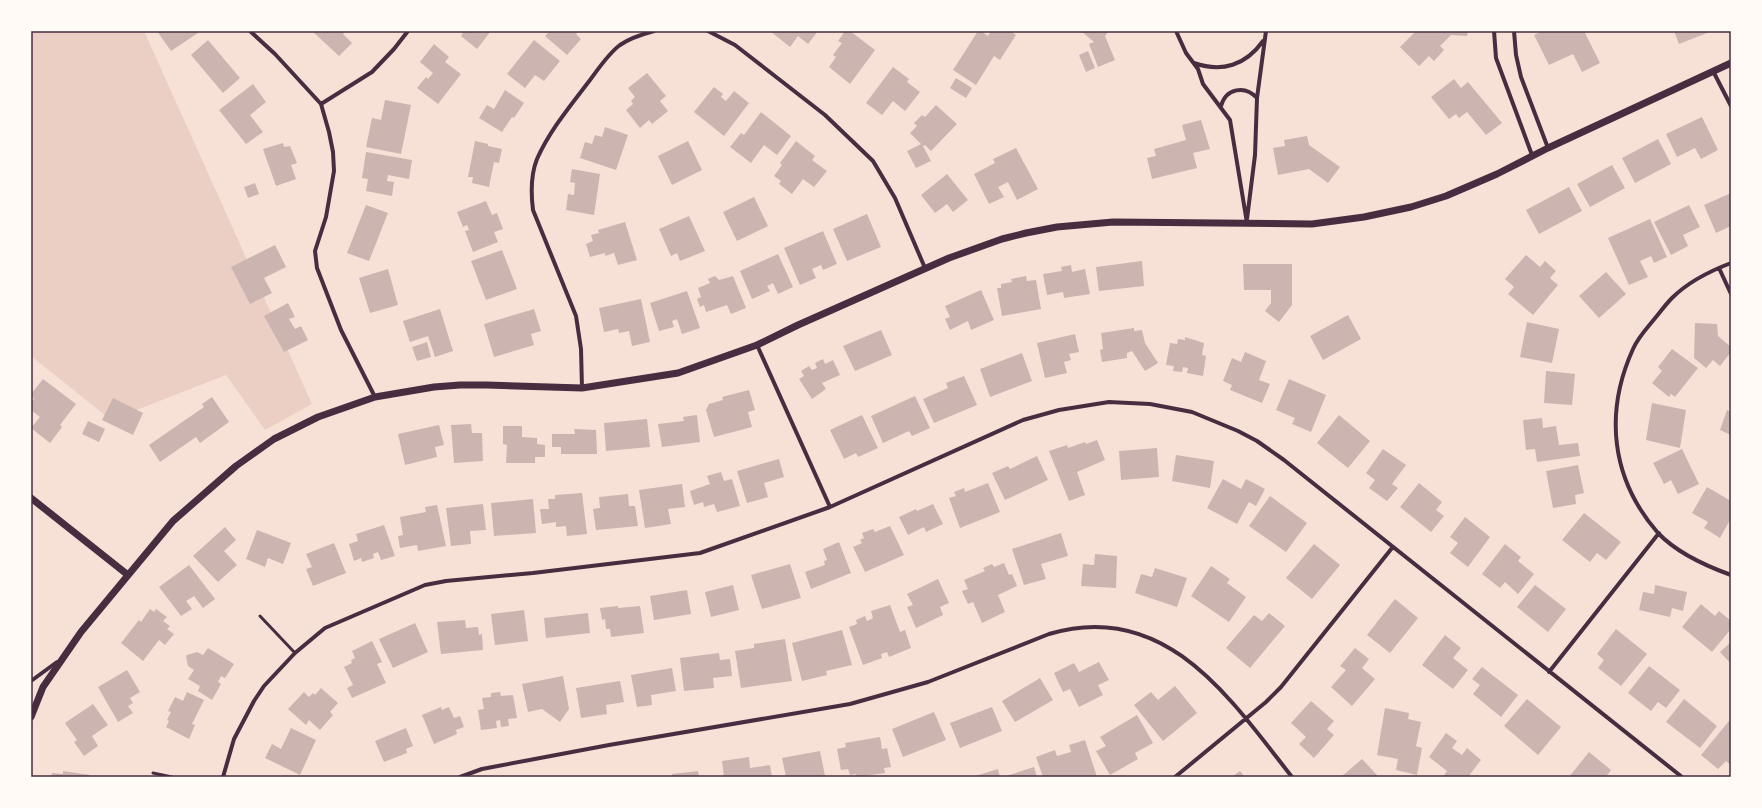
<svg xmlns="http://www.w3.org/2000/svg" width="1762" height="808" font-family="'Public Sans',sans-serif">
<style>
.green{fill:#ebcfc5}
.building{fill:#ccb4b1}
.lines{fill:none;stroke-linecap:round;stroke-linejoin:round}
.service{stroke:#4a2c40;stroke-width:3}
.minor{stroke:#4a2c40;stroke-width:4}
.tertiary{stroke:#4a2c40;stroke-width:7}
.neatline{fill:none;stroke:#4a2c40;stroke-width:1.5}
</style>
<rect width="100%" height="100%" fill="#f7e1d7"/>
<!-- green -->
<path class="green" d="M31 31H144L312 404 265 430 226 375 111 420 31 356Z"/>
<!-- building -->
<path class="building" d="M157 31H196L198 33 171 51Z
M312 31H345L343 34 352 43 339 56Z
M464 31H491L477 49 461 36Z
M550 31H579L576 34 581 39 567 55 545 36Z
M770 31H818L808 44 798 36 790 47Z
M845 31H850L875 50 850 84 829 67 836 57 833 55 842 43 838 41Z
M978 31H981L988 36 991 31H1010L1016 35 1000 60 994 56 976 85 953 70Z
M1081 31H1109L1105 36 1115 60 1098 67 1089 44 1094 42Z
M1416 31H1468L1467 36 1451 35 1440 46 1444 50 1434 61 1429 56 1419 66 1400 47Z
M1543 31H1584L1600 63 1582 72 1573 54 1549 65 1534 35Z
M1674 31H1712L1679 44Z
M208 40 240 78 223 93 191 55Z
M534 40 560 61 544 81 535 75 525 88 507 74Z
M434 44 449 57 445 62 461 74 438 104 417 88 426 77 428 79 433 73 420 62Z
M1088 51 1095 68 1086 72 1079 55Z
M893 67 909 79 907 82 920 92 905 111 893 101 882 115 866 103Z
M647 73 666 96 660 101 668 111 652 124 649 120 640 128 626 110 633 104 631 101 635 97 628 88Z
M956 78 972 88 966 98 950 88Z
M1454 79 1461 88 1468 82 1502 123 1486 135 1467 112 1459 118 1456 114 1449 119 1431 97Z
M253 84 266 102 250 115 263 132 246 144 219 110Z
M714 87 723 94 721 97 726 101 734 91 749 103 724 136 694 112Z
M505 90 524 103 514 118 512 117 502 132 479 118 487 105 494 109Z
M385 100 411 105 401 154 366 147 372 118 381 120Z
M936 105 957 124 931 151 925 145 923 146 931 161 916 168 907 151 921 144 910 133 917 126 914 123 922 115 925 117Z
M761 112 791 136 777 155 764 145 751 163 730 147 741 133 744 135Z
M1702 117 1718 150 1701 159 1695 148 1677 157 1666 134Z
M1201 120 1210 149 1193 153 1197 168 1152 179 1147 158 1156 156 1154 149 1186 140 1182 125Z
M605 127 628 135 616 170 580 158 585 142 592 144 595 135 602 137Z
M1307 136 1309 145 1340 167 1328 183 1309 169 1278 175 1273 148 1285 146 1284 140Z
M1658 139 1671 164 1635 183 1622 158Z
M475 141 488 144V146L502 149 499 163 494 162 489 187 472 183 473 177H468Z
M688 141 702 170 672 185 658 156Z
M796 141 815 156 812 160 827 171 814 187 803 179 792 194 779 184 781 181 774 176 782 165 780 163Z
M283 143 284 147 290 146 297 163 291 165 296 179 276 186 263 149Z
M1016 148 1038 189 1017 200 1008 182 998 187 1004 197 989 204 974 174 995 163 993 159Z
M366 152 412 160 409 179 388 175 387 181 394 182 392 196 366 191 368 179 362 178Z
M1612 165 1625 188 1590 207 1577 184Z
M572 169 600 174 594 215 566 210 568 194 574 195 575 183 570 182Z
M947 174 968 200 953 212 947 204 935 213 921 195Z
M255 183 259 194 248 198 244 187Z
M1569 187 1582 211 1539 234 1526 210Z
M1731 193V226L1716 233 1704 205Z
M754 197 768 226 737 241 723 212Z
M486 201 492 215 497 213 503 229 494 232 498 242 473 252 465 231 469 230 467 225 463 227 457 212Z
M366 205 388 213 369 261 347 253Z
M1689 205 1700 227 1683 235 1688 246 1671 255 1654 222Z
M867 214 881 247 847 261 833 229Z
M689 216 705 251 680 261 677 253 671 256 659 229Z
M1650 219 1667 257 1654 263 1651 256 1640 261 1648 277 1629 285 1608 238Z
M625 222 637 260 618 265 614 253 605 256V253L590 257 586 244 593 241 591 235 599 233 598 230Z
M823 231 837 264 823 270 821 265 812 269 816 278 800 285 784 248Z
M275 245 286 267 264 278 272 293 250 304 231 267Z
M502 250 517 289 486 300 471 261Z
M778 254 793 287 778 294 773 283 767 286 770 291 752 299 740 271Z
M1526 255 1540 267 1545 261 1556 271 1550 278 1558 285 1533 315 1508 294 1514 287 1505 279Z
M1142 261 1144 286 1099 291 1096 267Z
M1243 264H1292V305L1279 322 1265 311 1271 303V290H1244Z
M1071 265 1072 272 1085 269 1090 294 1064 298 1063 292 1047 295 1043 274 1062 271 1061 267Z
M388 269 398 305 370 313 359 278Z
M1606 272 1626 294 1599 318 1579 296Z
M715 276 719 280 733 276 746 308 731 314 727 305 706 312 704 305 700 307 697 299 701 297 698 288 710 283 708 279Z
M1026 276 1027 281 1036 280 1041 309 1002 316 997 288H1001V284L1012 282 1011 279Z
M981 290 994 320 971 330 968 321 950 330 945 319 950 317 945 306Z
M687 291 700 328 682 334 677 319 672 321 674 327 659 331 650 303Z
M641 299 650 342 632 346 629 331 619 333 618 329 604 332 599 308Z
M288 303 295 317 289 319 295 329 301 326 308 340 284 352 264 316Z
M440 309 453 351 435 357 428 336 410 342 403 321Z
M534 309 541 331 531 334 534 345 494 357 484 324Z
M1348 315 1361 339 1323 360 1310 336Z
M1527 322 1559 329 1552 363 1520 357Z
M1695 323 1717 324 1718 336 1731 347V352L1720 366 1713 360 1706 368 1694 358Z
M1134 328V331L1142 330 1145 343 1158 363 1145 371 1132 351 1127 353V358L1102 362 1100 350 1103 349 1101 333Z
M881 330 892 355 855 371 843 346Z
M1075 334 1079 352 1069 354 1071 360 1064 362 1067 373 1045 378 1037 343Z
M1185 337 1204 343 1202 355 1206 356 1203 376 1187 373 1188 368 1183 367 1182 372 1173 371 1174 366 1166 365 1170 343 1177 344 1178 339 1185 340Z
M427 342 431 357 417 361 412 347Z
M1672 349 1698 368 1675 397 1671 394 1669 397 1652 383 1662 371 1658 367Z
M1245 352 1266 361 1259 380 1270 384 1262 403 1230 390 1232 385 1223 381 1232 358 1241 362Z
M1022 353 1032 381 990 397 980 369Z
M823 359 825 364 833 360 840 375 822 383 826 389 812 399 799 379 804 376 801 371 809 366 812 370 817 368 815 363Z
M1546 371 1575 374 1572 405 1544 403Z
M964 376 977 405 934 423 923 399 948 388 946 383Z
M43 379 76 404 60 425 62 427 50 443 31 428 40 417 31 410V403L34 399 31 394Z
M1289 379 1326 395 1311 432 1292 424 1295 418 1276 410Z
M749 390 755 410 748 412 752 427 714 437 706 410 709 404 723 400 722 397Z
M915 396 930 428 912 436 909 431 883 443 871 416Z
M212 397 229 422 200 443 196 437 160 462 149 445 204 407 202 404Z
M113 398 143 413 133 435 102 420Z
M1652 403 1686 410 1680 448 1646 440Z
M1727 410 1731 412V435L1720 430Z
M697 415 700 442 662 447 658 424 684 421 683 417Z
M862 415 878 448 858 457 856 453 844 459 830 430Z
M1339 415 1370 441 1348 468 1317 443Z
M1542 418 1543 428 1556 426 1559 445 1578 443 1580 456 1537 462 1535 449 1526 450 1523 420Z
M647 419 650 447 606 451 604 423Z
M88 421 105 429 99 442 82 434Z
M471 424 472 433H482L483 461 454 463 451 425Z
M439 425 444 445 435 447 437 457 405 465 398 434Z
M503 426H522V437L537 438V444L545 445V457H535V463H506L507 445 503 444Z
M574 429 596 430 597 454H561V447H552V434H575Z
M1097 440 1105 460 1077 472 1085 495 1069 501 1049 451 1067 445 1068 448 1085 442 1086 444Z
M1157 448 1159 477 1121 480 1119 451Z
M1383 449 1406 465 1392 484 1398 488 1387 501 1369 488 1375 480 1366 473Z
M1682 449 1699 484 1678 494 1671 480 1664 484 1653 463Z
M1176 455 1214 461 1210 488 1172 481Z
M1037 456 1048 480 1005 500 992 473 1008 466 1010 469Z
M779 459 784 477 764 483 768 497 747 503 737 471Z
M1578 465 1584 493 1575 495 1576 504 1553 508 1546 471Z
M721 472 724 481 732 479 740 506 717 512 714 504 704 507 703 502 694 505 690 491 710 484 707 476Z
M1223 479 1241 489 1246 479 1265 489 1256 506 1249 502 1237 524 1207 508Z
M988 483 1000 512 960 528 949 498 956 496 954 492 964 488 965 492Z
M1419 483 1442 502 1436 510 1444 516 1431 532 1400 507Z
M682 484 685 507 668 509 671 524 645 528 639 490Z
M1707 487 1731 501V518L1720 538 1704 528 1708 522 1692 513Z
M582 493 587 534 567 536 566 526 556 527V522L542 524 540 509H549L548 499H555V495Z
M628 494 629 506H635L638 526 596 530 593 509 600 508 599 497Z
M1270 496 1307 523 1286 552 1249 526Z
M533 499 536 533 494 536 491 503Z
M483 504 486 530 470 531 471 544 451 546 446 508Z
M933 504 943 524 926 532 924 527 908 535 899 517 916 509 917 511Z
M437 505 446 546 418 551 417 545 400 548 398 536 403 535 400 517 426 512 425 507Z
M1584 513 1621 542 1606 560 1597 553 1590 562 1562 540Z
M1465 517 1490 537 1468 567 1450 553 1458 543 1450 537Z
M384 525 395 556 381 560 378 552 373 554 374 558 362 562 361 558 354 561 349 544 358 541 356 534Z
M890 526 904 555 865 572 853 547 862 543 860 540 864 538 862 533 873 529 875 532Z
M225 527 236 540 224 551 237 565 218 582 193 556Z
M257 530 291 543 283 564 268 558 265 567 246 559Z
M1061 533 1068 556 1041 564 1046 579 1024 585 1012 549Z
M839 542 851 573 811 589 805 572 825 565 824 561 827 560 823 549Z
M334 543 346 573 313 586 306 569 312 567 306 554Z
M1314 544 1340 565 1312 599 1286 578Z
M1505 544 1521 557 1518 561 1534 574 1518 594 1505 582 1500 588 1482 574Z
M1095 554 1117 556 1116 588 1081 586 1083 564 1094 565Z
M1004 563 1009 575 1012 574 1017 586 998 595 1005 612 982 623 973 602 968 604 962 591 968 589 964 580 985 571 983 568 992 564 994 567Z
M790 564 801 598 762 609 751 575Z
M189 565 215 599 203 608 194 596 186 601 192 609 181 616 159 587Z
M1211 566 1230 579 1227 583 1246 597 1229 622 1191 596Z
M1155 568 1187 578 1177 607 1135 593 1141 574 1152 577Z
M938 579 949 603 940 607 943 615 916 628 907 607 913 605 907 594Z
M733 585 739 610 711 617 705 592Z
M1535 585 1566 609 1548 632 1517 607Z
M1655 585 1687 592 1683 611 1672 608 1670 617 1639 610 1643 592 1654 594Z
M687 590 691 614 654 620 650 596Z
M1395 599 1418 618 1390 653 1367 635Z
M1701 604 1715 616 1719 611 1731 621V629L1712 652 1682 627Z
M890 605 900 632 905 630 911 648 889 657 887 652 881 654 882 658 863 665 849 627 857 624 856 620 865 616 867 621 873 618 871 611Z
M618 606V608L640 606 644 633 611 637 610 629H606L605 619 602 620 600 608Z
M150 609 154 612 156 609 167 617 163 621 170 626 167 629 174 634 165 645 159 640 143 661 121 643 139 620 141 622Z
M524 610 528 641 495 645 491 614Z
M588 613 590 633 546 638 544 618Z
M1269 613 1285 626 1250 668 1226 648 1254 615 1262 621Z
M465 620 466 628 478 627 479 635 482 634 483 650 441 654 437 622Z
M415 623 428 652 393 668 379 639Z
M1616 629 1647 654 1621 686 1598 668 1604 660 1597 654Z
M842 630 852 665 826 671 827 675 802 681 792 643Z
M1445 635 1461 648 1453 658 1468 670 1453 689 1422 665Z
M785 639 792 681 741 688 735 651 754 648V644Z
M372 641 382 662 377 664 386 683 352 698 347 688 353 685 344 667 352 663 351 660 355 658 352 651Z
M1731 642V664L1720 652Z
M208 648 234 664 225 678 221 676 218 682 221 684 212 700 198 691 200 686 188 679 194 670 188 666 186 656 187 655 197 652 203 655Z
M1355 648 1369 659 1362 668 1375 679 1352 706 1331 687 1346 670 1340 666Z
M719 653 720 660 730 659 732 676 713 678 714 688 684 691 680 658Z
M1099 662 1109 680 1098 685 1103 695 1079 707 1070 689 1063 692 1054 673 1074 663 1079 672Z
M1649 666 1680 690 1666 708 1658 702 1651 711 1628 693Z
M1482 667 1518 695 1501 717 1473 694 1480 685 1472 679Z
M672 668 676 691 651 695 652 705 637 707 631 675Z
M127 670 140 692 130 698 133 703 128 706 133 713 118 722 98 687Z
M563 676 569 709 560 722 542 709 528 712 522 684Z
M1040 678 1053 700 1015 722 1002 701Z
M620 681 624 702 606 705 607 714 581 718 576 688Z
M1175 686 1197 713 1163 741 1134 705 1151 692 1158 700Z
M321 688 338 703 330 712 333 715 320 730 309 720 306 725 288 709 304 692 309 697 313 693 315 695Z
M187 692 204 700 192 724 195 725 189 739 166 727 169 721 167 720 171 712 168 711 175 697 183 701Z
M500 692 501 696 513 695 517 718 508 719 509 726 501 727 500 720 496 721 497 728 481 730 478 710 484 709 482 698 491 697V693Z
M1527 699 1561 727 1538 755 1504 726Z
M1684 699 1717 726 1700 748 1666 722Z
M1311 701 1334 721 1327 729 1334 735 1314 758 1299 744 1306 737 1291 723Z
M93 704 108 725 92 736 98 746 84 756 74 742 77 740 65 723Z
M441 707 442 710 449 707 454 718 460 716 464 727 456 730 457 734 434 744 422 715Z
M992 707 1002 731 960 748 950 723Z
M1385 708 1409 713 1408 719 1421 722 1416 746 1422 748 1417 775 1396 770 1398 759 1377 755Z
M934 712 946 740 903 757 892 729Z
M1137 715 1153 743 1135 753 1138 759 1110 775 1096 751 1106 746 1100 737Z
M1729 721 1731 722V765L1726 761 1718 769 1701 755Z
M291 728 316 740 300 775 265 758 272 744 281 749Z
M406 728 413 746 406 749 407 753 384 762 375 741Z
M1446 733 1457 741 1452 748 1462 755 1467 748 1481 760 1468 777H1443L1447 771 1429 757Z
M880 737 882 749 887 748 891 767 884 768 885 773 857 777 856 774 850 775 848 769 841 770 837 749 846 747 845 743Z
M1085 740 1097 777H1043L1036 757 1055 750 1057 756 1071 752 1069 745Z
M820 751 825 776 786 777 782 758Z
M1589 752 1611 770 1606 777H1569Z
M749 757 750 768 770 765 772 777H724L722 761Z
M1362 759 1377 775 1375 777H1341Z
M1034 767 1037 777H1003Z
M998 769 1000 777H972Z
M63 771 90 775V777H51L52 773 63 774Z
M698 771 699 777H672V774Z
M1240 771 1245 777H1232Z"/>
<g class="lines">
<!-- service -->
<path class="service" d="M260 616 295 653
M153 773 172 777"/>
<!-- minor -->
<path class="minor" d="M250 31 275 54 321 104 329 132 333 152 334 171 326 217 315 251 317 268 341 330 375 397
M708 31 735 45 825 115 873 161 895 198 925 268
M1176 31 1186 53 1198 69 1203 84 1230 120 1247 223
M1494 31 1496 58 1532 155
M1514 31 1516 55 1521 77 1548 148
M1194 63C1222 73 1246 65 1263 41
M1713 71 1731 106
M321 104 372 72 394 49 408 31
M1221 106C1226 88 1245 85 1257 98
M1247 219 1255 155 1257 98 1266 31
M1731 263C1710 271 1688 282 1672 298 1666 304 1661 311 1656 317 1648 327 1638 337 1633 349 1604 413 1611 479 1658 533 1677 553 1706 566 1731 575
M1719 268 1731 294
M757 345 830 507
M582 388 581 349 576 316 533 210C531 194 531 174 537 159 550 130 571 105 590 80 599 68 608 54 620 45 630 38 643 34 654 31
M1549 672 1659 533
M31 681 57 662
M223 777 234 739 254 701 264 686 295 653 325 628 425 585 446 581 533 573 700 553 830 507 1023 420 1059 410 1109 402 1150 404 1192 412 1238 431 1257 441 1284 460 1682 777
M460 777 482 769 609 745 850 704 928 682 1049 634C1165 599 1230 698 1292 777
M1175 777 1266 702 1281 687 1392 548"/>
<!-- tertiary -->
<path class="tertiary" d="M31 498 128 575
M31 717 43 687 81 632 173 521 236 466 274 439 318 417 375 397 434 387 460 385H487L582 388 678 373 757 345 798 325 949 258 1002 239 1026 233 1057 227 1113 222 1312 224 1364 217 1411 207 1446 196 1497 174 1548 148 1731 63"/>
</g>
<!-- border -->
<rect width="1762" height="808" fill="none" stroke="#fffaf5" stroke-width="64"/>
<rect x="32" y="32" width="1698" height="744" class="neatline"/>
</svg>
